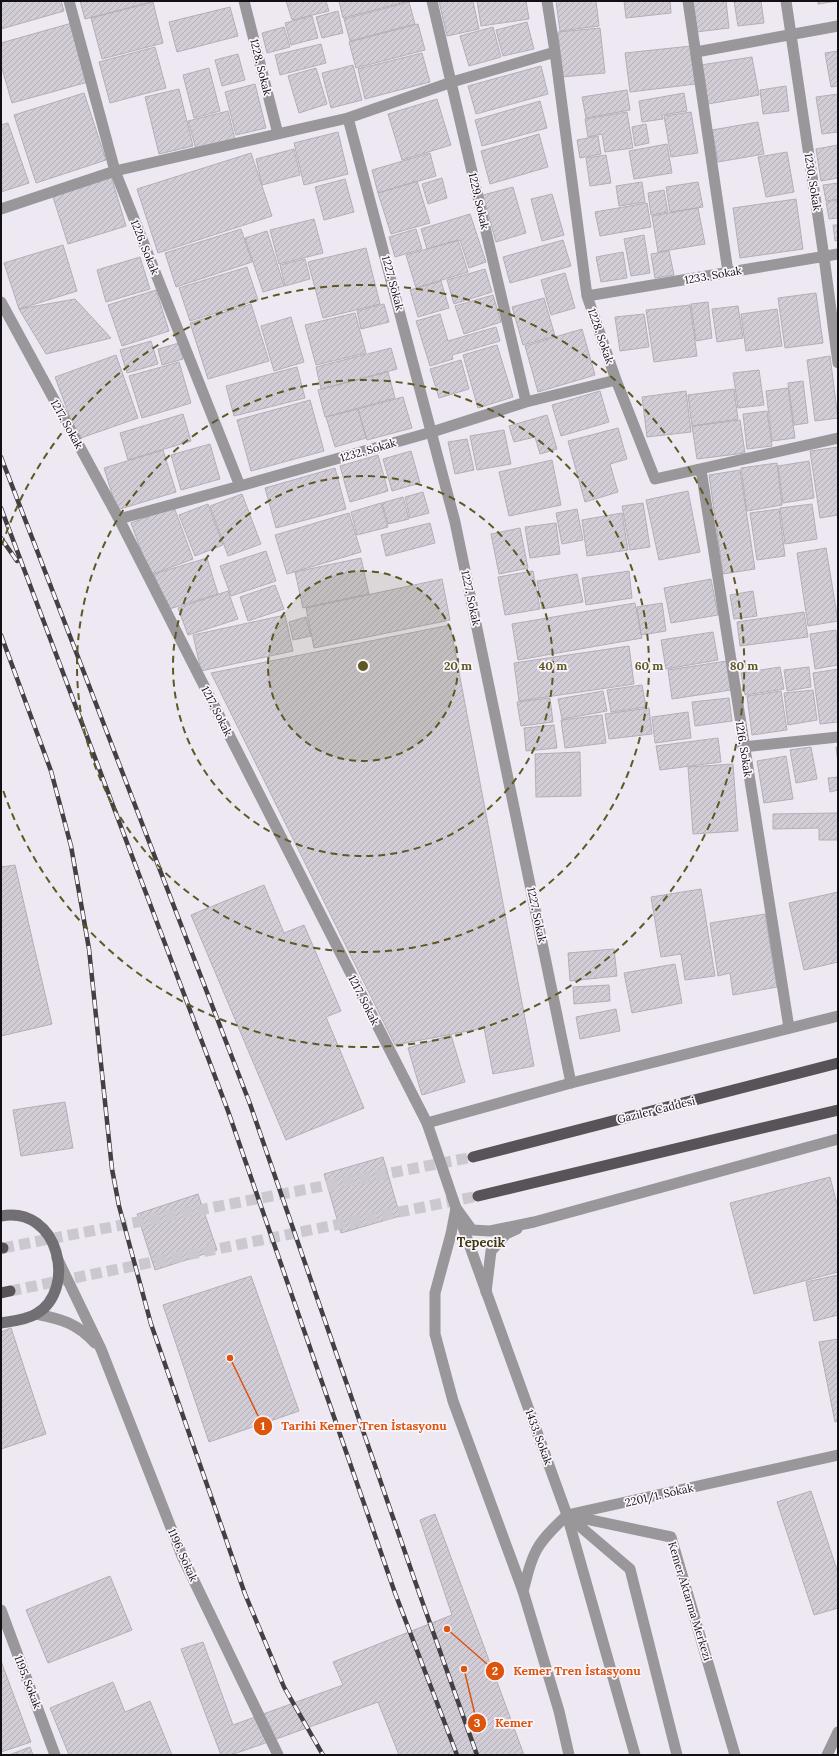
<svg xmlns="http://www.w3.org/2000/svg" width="839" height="1756" font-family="Lora,serif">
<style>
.building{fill:url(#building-hatch);stroke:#b4afb7}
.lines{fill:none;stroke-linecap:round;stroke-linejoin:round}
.primary-tunnel{stroke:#ccc8d0;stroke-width:11;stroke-dasharray:11 5.5;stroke-linecap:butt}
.service{stroke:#99979a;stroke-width:11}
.minor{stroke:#99979a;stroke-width:11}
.tertiary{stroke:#99979a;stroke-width:11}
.secondary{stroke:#726f74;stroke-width:11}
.primary{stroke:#575359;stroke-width:11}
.rail-casing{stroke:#434044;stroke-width:4.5}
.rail{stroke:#fbf5fe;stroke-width:3;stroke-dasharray:9;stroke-linecap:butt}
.ring{fill:none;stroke:#5e5824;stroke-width:2;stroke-dasharray:7 5}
.labels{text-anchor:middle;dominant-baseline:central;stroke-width:3.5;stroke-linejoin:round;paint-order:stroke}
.street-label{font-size:11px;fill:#121013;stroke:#fbf5fe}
.quarter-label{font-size:13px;font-weight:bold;fill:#403b11;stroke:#fbf5fe}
.centre{fill:#5e5824;stroke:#fbf5fe;stroke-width:2}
.ring-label{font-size:12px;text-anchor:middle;font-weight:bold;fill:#5e5824;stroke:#fbf5fe;stroke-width:3.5;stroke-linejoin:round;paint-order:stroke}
.leader{fill:none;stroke:#dd550c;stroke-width:1.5}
.callout-dot{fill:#dd550c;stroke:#fbf5fe;stroke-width:1.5}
.mark-label{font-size:12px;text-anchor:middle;font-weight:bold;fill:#fff}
.callout-label{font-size:12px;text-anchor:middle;font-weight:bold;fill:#dd550c;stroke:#fbf5fe;stroke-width:3.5;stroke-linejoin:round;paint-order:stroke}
</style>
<defs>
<pattern id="building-hatch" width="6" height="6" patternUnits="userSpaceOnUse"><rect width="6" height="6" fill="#d1ccd5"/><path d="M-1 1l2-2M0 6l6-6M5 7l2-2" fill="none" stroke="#b2aeb6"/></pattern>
</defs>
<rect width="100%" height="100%" fill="#ede8f1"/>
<!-- building -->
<path class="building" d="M1 1H61L64 11 1 29Z
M80 1H150L151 2 85 19Z
M286 1H326L329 11 292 20Z
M339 1H409L343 18Z
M439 1H473L479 29 447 36Z
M477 1H526L529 19 481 26Z
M556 1H596L599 26 560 31Z
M624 1H670L671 13 626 18Z
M691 1H726L729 28 696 32Z
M734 1H761L764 23 738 26Z
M818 1H838L818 4Z
M153 2 163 43 102 59 91 18Z
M409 2 415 24 350 41 344 19Z
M230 7 238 36 177 52 169 22Z
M338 11 343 33 322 38 316 17Z
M312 16 318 38 291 45 285 23Z
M527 22 534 49 503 56 496 30Z
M72 23 88 82 12 103 1 65V43Z
M418 24 425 50 356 68 349 42Z
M284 27 290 47 267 53 262 33Z
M493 27 501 57 469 66 460 36Z
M600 28 605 73 562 77 558 32Z
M321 44 326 63 280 75 275 55Z
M691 46 696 84 630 92 625 53Z
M155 47 166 88 110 103 99 62Z
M838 51V86L831 87 825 53Z
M422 53 430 82 365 99 358 69Z
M238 54 245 80 222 86 215 60Z
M752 57 759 95 708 104 701 65Z
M353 65 362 100 331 108 322 73Z
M541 66 548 94 476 114 468 86Z
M209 68 220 111 194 118 183 75Z
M316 68 327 104 299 113 288 76Z
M255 84 266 128 236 135 225 92Z
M786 86 789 111 763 114 760 90Z
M179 89 193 146 159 154 145 97Z
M627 90 630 110 586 118 582 97Z
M84 93 106 160 36 183 14 115Z
M684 93 687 111 662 115 663 119 642 122 639 101Z
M838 94V132L822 134 816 97Z
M437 99 451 145 402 160 388 114Z
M540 101 547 128 482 146 475 120Z
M228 111 235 139 196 149 188 121Z
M627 112 633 148 605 152 602 134 588 137 585 119Z
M691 112 698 153 671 157 664 116Z
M758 122 764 154 718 162 712 130Z
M8 123 29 183 1 192V125Z
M646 124 649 143 635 146 632 127Z
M338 132 348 174 304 185 294 143Z
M539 134 548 167 490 184 481 151Z
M598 136 601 154 580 158 577 140Z
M667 144 672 173 634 179 629 151Z
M838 145V178L821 181 816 149Z
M294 149 300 175 262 185 256 159Z
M787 152 794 192 766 197 758 157Z
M251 153 272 216 158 253 137 189Z
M430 153 436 176 378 193 372 170Z
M606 155 611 183 590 186 586 158Z
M111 176 126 226 68 244 52 194Z
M442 178 447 198 428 204 422 184Z
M345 179 354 212 324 220 315 187Z
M417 181 430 223 391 234 378 193Z
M642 182 645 202 619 206 616 186Z
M698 182 703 207 670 212 666 187Z
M838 183V199L826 201 823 185Z
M513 187 526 233 496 242 483 195Z
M664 190 668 212 651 215 648 193Z
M552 194 564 235 542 241 531 199Z
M796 199 803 249 740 258 733 208Z
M838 200V218L829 219 826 202Z
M647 203 651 227 600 236 595 212Z
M698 208 705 244 658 252 652 216Z
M470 214 486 262 469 268 460 240 427 249 421 229Z
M314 219 323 253 279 264 270 230Z
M833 225H838V240L835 241Z
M241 229 252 262 176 287 165 253Z
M416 229 422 249 395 257 389 237Z
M267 231 284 286 263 292 245 238Z
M644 235 650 273 631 276 624 239Z
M458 240 468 272 416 288 406 255Z
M563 240 571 266 510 283 503 257Z
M63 245 77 291 19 309 4 263Z
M366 248 380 304 323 318 308 262Z
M669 251 674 275 655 278 651 254Z
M623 252 627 278 601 282 596 257Z
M140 257 150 289 106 302 97 270Z
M305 259 310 279 285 286 280 265Z
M247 267 258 300 190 321 179 288Z
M485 269 492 292 454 304 447 280Z
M565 273 575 308 551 315 541 280Z
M441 281 449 308 418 317 410 290Z
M156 290 169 331 122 346 108 305Z
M816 293 823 343 785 348 778 298Z
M493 295 501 322 464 334 455 306Z
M544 298 555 336 523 345 512 307Z
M75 299 111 338 46 354 19 309Z
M708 302 712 338 696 341 691 304Z
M251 304 269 361 208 379 190 323Z
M384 304 389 322 361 329 357 311Z
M690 305 697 356 654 362 646 310Z
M738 306 743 338 717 342 712 309Z
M777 309 782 346 746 351 741 314Z
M355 313 366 353 316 365 305 325Z
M440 314 448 341 496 327 500 341 452 355 453 359 430 366 416 321Z
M644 314 649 347 620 351 615 317Z
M291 317 304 362 274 371 261 326Z
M582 329 595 375 538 392 525 346Z
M151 341 158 364 127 373 120 350Z
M179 343 183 359 162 365 158 349Z
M497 345 513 397 478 408 463 355Z
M391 348 397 369 321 389 316 367Z
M116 355 138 418 78 439 55 377Z
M830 356 838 418 815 421 807 360Z
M461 360 469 389 439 398 430 369Z
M179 362 191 403 142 418 129 376Z
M297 367 305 398 234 416 226 386Z
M759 370 764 405 738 408 733 373Z
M388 372 395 398 325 417 318 390Z
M803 381 808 423 794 425 788 383Z
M788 388 795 438 772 441 766 391Z
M734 389 738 419 692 426 688 395Z
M600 391 609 422 561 436 552 405Z
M686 391 691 432 647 437 642 397Z
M403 397 412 428 367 440 358 409Z
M310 400 324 451 251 471 237 420Z
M358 409 366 438 335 447 326 417Z
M767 411 772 446 747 449 743 414Z
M183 414 191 441 128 460 120 433Z
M547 415 557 449 540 454 535 437 514 442 509 426Z
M740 420 745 453 697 459 692 426Z
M618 428 627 459 610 464 618 492 585 502 568 441Z
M504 430 511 464 477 470 470 436Z
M467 439 474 470 455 474 448 442Z
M210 444 220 479 181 490 171 455Z
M838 447V515L820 518 810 451Z
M163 450 176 492 117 510 104 468Z
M411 451 420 483 392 491 383 459Z
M378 455 388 491 350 502 340 466Z
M552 460 561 505 509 516 499 472Z
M809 461 814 498 783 503 778 466Z
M777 463 782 505 747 511 741 468Z
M335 468 346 509 276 528 265 488Z
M740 470 755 569 723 574 709 475Z
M688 491 700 552 659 560 646 500Z
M423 492 429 513 410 518 405 497Z
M242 494 261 544 228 556 210 506Z
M403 497 409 519 388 524 382 503Z
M381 503 388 527 357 535 351 512Z
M643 503 650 547 630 550 622 506Z
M208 504 223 545 195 556 179 515Z
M812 504 817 539 785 544 780 508Z
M174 507 193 559 150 575 131 523Z
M577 509 583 540 562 544 556 513Z
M779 509 785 556 757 560 750 513Z
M349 513 361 552 287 574 275 535Z
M622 513 628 550 587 556 582 520Z
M430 523 435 543 386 556 381 535Z
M556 523 560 554 530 558 525 527Z
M520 528 528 568 499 574 491 534Z
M826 548 838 621 808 626 797 553Z
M266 551 276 581 231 596 220 566Z
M207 558 218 594 166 610 154 574Z
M361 558 369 594 303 608 295 572Z
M533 571 540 609 505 615 498 577Z
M629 571 632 598 586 605 582 578Z
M577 574 583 602 542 609 537 581Z
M442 579 450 620 314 648 306 608Z
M711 579 718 615 671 623 664 588Z
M275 585 284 609 248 621 240 597Z
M228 591 238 619 188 635 178 608Z
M753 591 757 616 734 619 730 595Z
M635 603 642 638 518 660 512 624Z
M662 603 666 631 641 635 637 607Z
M804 612 808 637 740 646 737 622Z
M285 615 293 651 201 671 193 635Z
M306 617 311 636 293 640 289 622Z
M450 625 534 1066 493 1074 484 1028 395 1045 211 673Z
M836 630 838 665 815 669 810 634Z
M713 632 718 660 666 669 661 640Z
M629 646 634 684 519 701 514 663Z
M727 661 731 690 672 699 668 670Z
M780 667 784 689 745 695 741 673Z
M809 667 811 687 787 691 784 670Z
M838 669V722L820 724 813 673Z
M642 685 646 707 611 712 607 690Z
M813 690 817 720 788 725 784 693Z
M603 691 607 711 562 719 558 699Z
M781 691 787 730 752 735 747 696Z
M550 698 553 722 521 726 517 702Z
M729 698 732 721 695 726 692 702Z
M649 708 652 734 609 739 605 714Z
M688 712 691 738 655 743 652 717Z
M602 715 606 743 565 748 561 720Z
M554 725 557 748 526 751 524 728Z
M718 738 721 762 660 770 656 746Z
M811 747 817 779 796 783 790 750Z
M836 747H838V763Z
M580 752 581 796 536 797 535 754Z
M786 756 793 799 764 803 757 761Z
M733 764 738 831 693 834 688 767Z
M838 777V790L830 792 828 778Z
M838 813V840H819V828L773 829V814Z
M1 862 2 867 15 865 52 1024 1 1036Z
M264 885 284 933 304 925 341 1011 326 1017 364 1108 286 1140 191 915Z
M701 889 715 976 685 980 681 954 661 957 651 897Z
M838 892V962L804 970 789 903Z
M765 914 777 987 733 995 730 973 718 976 710 923Z
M614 949 617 976 570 981 568 953Z
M675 964 682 1003 632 1013 624 973Z
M609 985 610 1001 574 1004 573 987Z
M616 1009 620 1031 580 1039 576 1017Z
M451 1035 465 1082 422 1095 408 1048Z
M65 1102 73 1148 21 1156 13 1110Z
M383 1157 400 1216 341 1233 324 1174Z
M830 1177 838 1208V1272L754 1294 730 1203Z
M198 1194 217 1250 155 1270 137 1214Z
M838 1275V1315L814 1321 806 1282Z
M251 1276 299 1411 209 1442 163 1305Z
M11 1328 46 1434 1 1449V1332Z
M838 1339V1421L835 1422 819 1342Z
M811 1491 838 1573V1608L814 1615 777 1502Z
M435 1514 524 1755H399L378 1702 257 1746 231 1755H221L181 1649 203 1642 233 1725 343 1685 333 1662 452 1615 420 1520Z
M110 1576 132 1630 48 1663 26 1610Z
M1 1661 31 1742 1 1752Z
M113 1682 125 1712 150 1701 172 1755H69L50 1708Z
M30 1747 33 1755H9Z"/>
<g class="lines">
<!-- primary-tunnel -->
<path class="primary-tunnel" d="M3 1248 473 1157
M10 1291 478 1196"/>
<!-- service -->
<path class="service" d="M456 1208 451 1234 435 1293V1334L453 1401 523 1591 559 1711 569 1755
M567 1515 671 1537 735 1755
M569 1517 630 1569 677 1755
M827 1755 838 1732"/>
<!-- minor -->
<path class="minor" d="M69 1 115 171 240 486
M244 1 278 134
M432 1 526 402
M547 1 555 52 587 296 616 380 655 479 838 438
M688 1 728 272
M786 1 824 257 838 363
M696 52 838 26
M348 118 455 522 571 1083
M1 209 115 171 348 118 452 82 555 52
M587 296 838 254
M1 302 119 519 427 1123 456 1208 567 1515 635 1755
M701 470 789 1028
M119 519 240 486 432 432 526 402 616 380
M743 747 838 737
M57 1258 101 1349 182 1556 278 1755
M36 1314C61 1319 77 1323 95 1343
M523 1591C527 1578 529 1564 536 1551 543 1537 556 1526 567 1515L838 1455
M1 1610 55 1755"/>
<!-- tertiary -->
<path class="tertiary" d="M427 1123 571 1083 838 1016
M456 1208 472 1230 490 1231 534 1222 838 1139
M486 1292 491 1251 506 1234 517 1229"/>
<!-- secondary -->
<path class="secondary" d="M1 1216C59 1205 78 1290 36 1314 26 1320 13 1321 1 1323"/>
<!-- primary -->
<path class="primary" d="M473 1157 838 1063
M478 1196 838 1110
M1 1248H3
M1 1293 10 1291"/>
<defs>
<path id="rail" d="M1 457 250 1104 416 1584 477 1755
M1 508 228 1111 395 1593 457 1755
M1 538 17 561
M1 635 51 771 71 846 89 949 112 1169 119 1206 151 1324 245 1594 284 1687 323 1755"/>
</defs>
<!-- rail casing -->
<use href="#rail" class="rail-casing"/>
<!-- rail -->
<use href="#rail" class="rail"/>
</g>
<!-- distance rings -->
<circle cx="363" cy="666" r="95" fill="#5e5824" fill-opacity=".12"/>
<g class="ring">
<circle cx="363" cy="666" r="95"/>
<circle cx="363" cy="666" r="190"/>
<circle cx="363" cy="666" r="286"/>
<path d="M2 545A381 381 0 1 1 2 787"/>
</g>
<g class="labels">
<!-- street labels -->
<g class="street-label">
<text transform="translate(261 67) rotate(76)">1228. Sokak</text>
<text transform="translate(813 182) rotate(81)">1230. Sokak</text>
<text transform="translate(479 201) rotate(77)">1229. Sokak</text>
<text transform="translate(145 247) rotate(68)">1226. Sokak</text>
<text transform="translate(713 275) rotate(-10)">1233. Sokak</text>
<text transform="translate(393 283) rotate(75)">1227. Sokak</text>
<text transform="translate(601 336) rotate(71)">1228. Sokak</text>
<text transform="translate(67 424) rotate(61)">1217. Sokak</text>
<text transform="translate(368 450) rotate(-16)">1232. Sokak</text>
<text transform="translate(471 598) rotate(78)">1227. Sokak</text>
<text transform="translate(217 711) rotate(63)">1217. Sokak</text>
<text transform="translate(744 749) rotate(81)">1216. Sokak</text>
<text transform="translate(537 915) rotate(78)">1227. Sokak</text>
<text transform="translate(364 1000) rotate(63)">1217. Sokak</text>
<text transform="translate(656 1110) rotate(-14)">Gaziler Caddesi</text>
<text transform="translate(539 1437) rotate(70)">1433. Sokak</text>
<text transform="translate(659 1495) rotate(-13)">2201/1. Sokak</text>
<text transform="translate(183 1555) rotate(66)">1196. Sokak</text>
<text transform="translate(690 1601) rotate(73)">Kemer Aktarma Merkezi</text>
<text transform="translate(28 1682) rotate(69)">1195. Sokak</text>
</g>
<!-- quarter labels -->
<g class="quarter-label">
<text x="481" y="1242">Tepecik</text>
</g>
</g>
<circle cx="363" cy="666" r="6" class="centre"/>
<g class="ring-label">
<text x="458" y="670">20 m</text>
<text x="553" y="670">40 m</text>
<text x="649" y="670">60 m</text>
<text x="744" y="670">80 m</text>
</g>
<!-- callouts -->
<path class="leader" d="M230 1358L263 1426M447 1629L495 1671M464 1669L477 1723"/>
<g class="callout-dot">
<circle cx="230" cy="1358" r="4"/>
<circle cx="447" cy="1629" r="4"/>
<circle cx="464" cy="1669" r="4"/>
<circle cx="263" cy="1426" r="10"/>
<circle cx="495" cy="1671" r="10"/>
<circle cx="477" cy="1723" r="10"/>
</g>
<g class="mark-label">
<text x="263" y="1430">1</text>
<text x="495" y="1675">2</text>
<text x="477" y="1727">3</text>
</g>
<g class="callout-label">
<text x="364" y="1430">Tarihi Kemer Tren İstasyonu</text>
<text x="577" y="1675">Kemer Tren İstasyonu</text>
<text x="514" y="1727">Kemer</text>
</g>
<!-- border -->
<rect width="839" height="1756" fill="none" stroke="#121013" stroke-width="4"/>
</svg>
